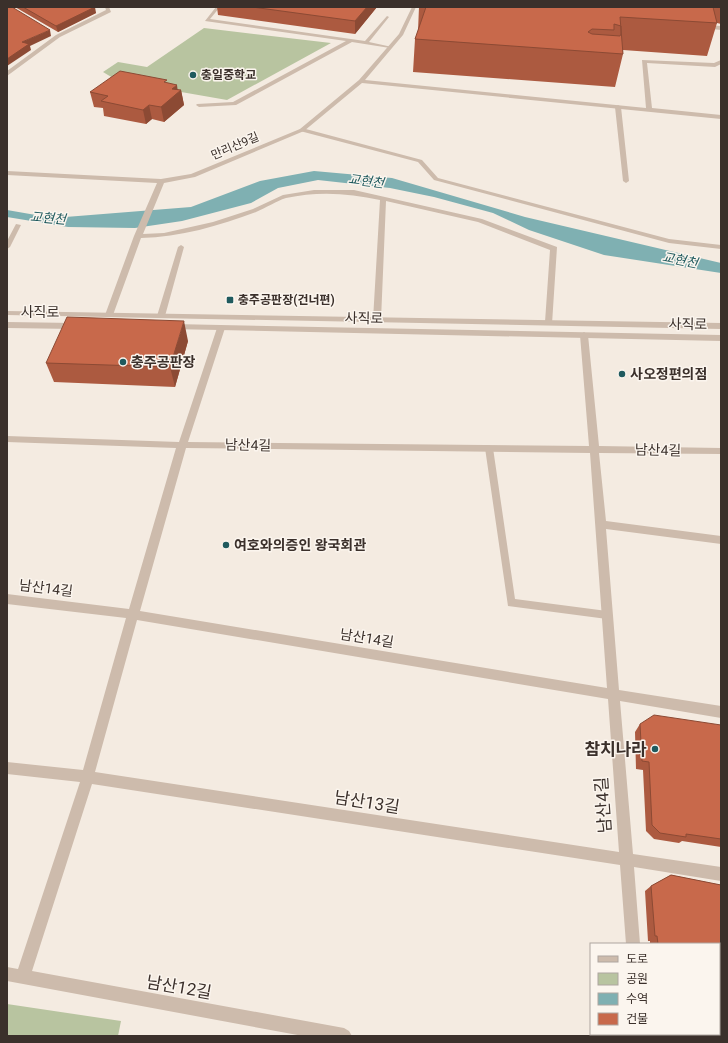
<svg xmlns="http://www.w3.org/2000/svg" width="728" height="1043" font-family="Roboto,'Noto Sans KR',sans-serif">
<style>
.green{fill:#b8c4a0}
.water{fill:#7fb0b2}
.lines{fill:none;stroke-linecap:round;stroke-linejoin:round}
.service{fill:#cdbbac;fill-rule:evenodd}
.pedestrian{fill:#cdbbac;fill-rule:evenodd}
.minor{fill:#cdbbac;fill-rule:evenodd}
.tertiary{fill:#cdbbac;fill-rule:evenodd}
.wall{fill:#ac5a40}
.shaded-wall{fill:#8c4a34}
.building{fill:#c8694b;stroke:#8c4a34;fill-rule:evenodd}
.poi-dot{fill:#1f5a5e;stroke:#fbf5ee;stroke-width:1.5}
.labels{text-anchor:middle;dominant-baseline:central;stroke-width:3;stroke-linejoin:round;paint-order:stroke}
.far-poi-label{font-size:12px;font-weight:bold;fill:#3b302b;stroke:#fbf5ee;text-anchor:start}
.far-street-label{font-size:12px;fill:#3b302b;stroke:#fbf5ee}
.far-water-label{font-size:13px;font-style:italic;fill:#1f5a5e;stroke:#fbf5ee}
.street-label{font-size:14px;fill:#3b302b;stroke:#fbf5ee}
.poi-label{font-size:14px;font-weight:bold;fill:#3b302b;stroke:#fbf5ee;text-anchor:start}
.near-poi-label{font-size:17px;font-weight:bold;fill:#3b302b;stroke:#fbf5ee;text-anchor:end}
.near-street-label{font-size:17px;fill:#3b302b;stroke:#fbf5ee}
</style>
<rect width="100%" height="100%" fill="#f4ebe1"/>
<!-- green -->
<path class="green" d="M204 28 331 43 227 100 118 81 103 72 118 62 147 67Z
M7 1004 121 1021 118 1036H7Z"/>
<!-- water -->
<path class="water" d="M314 171 392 178 525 217 721 263V273L604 255 529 230 493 213 434 197 390 188 318 180 278 188 251 203 182 221 135 228 68 227 7 217V210L53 218 191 207 260 181Z"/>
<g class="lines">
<!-- service -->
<path class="service" d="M216 7H220L210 19 365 41 387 16 389 17 369 42 392 47 390 48 352 42 236 105 199 107 196 105 197 104 233 102 346 41 205 21Z
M618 105 621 107 629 181 626 183 623 181 615 107Z
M16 224 21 225 10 247 7 249V241Z
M181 245 184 247 165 316 164 318H158L157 316 178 247Z
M489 445 493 448 515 599 607 611 610 612 612 615 610 618 607 619 508 606 485 448Z"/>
<!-- pedestrian -->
<path class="pedestrian" d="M302 128 422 160 438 178 669 239 721 245V249L669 243 434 180 418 162 300 131 299 130Z"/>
<!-- minor -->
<path class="minor" d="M105 7H109L111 12 60 37 7 76V71L56 35 106 10Z
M412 7H416L403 35 365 80 646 108 642 60 714 63 721 60V64L715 67 647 63 652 108 721 115V119L362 83 304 131 195 177 164 183 143 234 164 233 213 222 253 209 283 195 314 190H354L482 219 557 247 552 324H546L545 322 550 250 478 222 386 201 381 320 380 322H374L373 320 380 200C349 193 317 191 286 198 276 201 266 208 256 212 219 226 180 237 141 238L113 315 109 317H106L105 315 134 236 157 183 7 175V171L161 179 191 174 300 129 359 80 399 34Z
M704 25 721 26V30L702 28V26Z
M221 325 225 328 188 442 589 446 580 335 584 332 588 335 599 446 721 448V454L599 453 606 521 721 536V544L606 529 619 690 721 706V718L620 701 633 854 721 867V881L634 867 640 944H626L620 865 92 784 32 971 344 1028 349 1031 352 1036H303L7 981V967L18 969 80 782 7 774V762L83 770 126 618 7 604V594L129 609 176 448 7 442V436L179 442 217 328ZM186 448 590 453 607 688 140 611ZM137 620 608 699 619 852 95 772Z
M634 1034H650V1036H634Z"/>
<!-- tertiary -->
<path class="tertiary" d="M7 311 721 323V329L7 315Z
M7 322 75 323 79 326 75 329 7 328Z
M173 324 721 335V341L170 329V325Z"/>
</g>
<!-- wall -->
<path class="wall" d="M15 7H93L96 13 58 32Z
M217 7H377L355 34 218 15Z
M419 7H721V24L717 23 707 56 623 50V54L615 87 413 72 415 39 418 31Z
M168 83 178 90H181L184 105 164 122 152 119 146 124 104 116 103 108 94 107 90 92Z
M188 341 175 387 54 382 46 363Z
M640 724 721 725V847L682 841 679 843 654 839 646 831 643 770 636 769 635 732Z
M671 875 721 885V1036H658V1034H719V944H650V941H648L645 891 651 886Z"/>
<!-- shaded-wall -->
<path class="shaded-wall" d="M95 7 96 13 58 32 56 26Z
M367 7H377L355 34V21Z
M50 30 51 36 30 46 31 50 7 66V59L22 42Z
M177 85 178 93 181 90 184 105 164 122 161 107 172 89Z
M149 105 152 119 146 124 143 110Z
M184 321 188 341 175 387 170 367Z"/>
<!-- building -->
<path class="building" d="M7 7H12L50 30 22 42 29 44 7 59Z
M23 7H95L56 26Z
M252 7H367L355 21Z
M426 7H713L717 23 620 17 623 54 415 39ZM614 24 621 26V34L620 36 592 34 588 32 592 29 614 30Z
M120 71 167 80 164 82 177 85 172 89 181 90 161 107 149 105 143 110 101 101 108 96 90 92Z
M67 317 184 321 170 367 46 363Z
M654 715 721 725V839L686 834V837L660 833 652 825 649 762 642 761 640 724Z
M671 875 721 885V1036H665V1034H719V944H658L657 936H655L651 886Z"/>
<!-- markers -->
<g class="poi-dot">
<circle cx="193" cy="75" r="4"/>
<rect x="226" y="296" width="8" height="8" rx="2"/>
<circle cx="123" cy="362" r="4"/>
<circle cx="622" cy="374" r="4"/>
<circle cx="226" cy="545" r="4"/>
<circle cx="655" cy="749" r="4"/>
</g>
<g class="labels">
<!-- far-poi labels -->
<g class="far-poi-label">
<text x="201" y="75">충일중학교</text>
<text x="238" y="300">충주공판장(건너편)</text>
</g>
<!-- far-street labels -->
<g class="far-street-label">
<text transform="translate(235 146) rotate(-23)">만리산9길</text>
</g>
<!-- far-water labels -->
<g class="far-water-label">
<text transform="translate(366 181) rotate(7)">교현천</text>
<text transform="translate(48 218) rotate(5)">교현천</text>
<text transform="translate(680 260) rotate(11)">교현천</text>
</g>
<!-- street labels -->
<g class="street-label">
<text x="40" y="312">사직로</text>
<text transform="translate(364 318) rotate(1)">사직로</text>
<text transform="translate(688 324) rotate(1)">사직로</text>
<text transform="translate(248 445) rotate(1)">남산4길</text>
<text transform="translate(658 450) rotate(1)">남산4길</text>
<text transform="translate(46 588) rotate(7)">남산14길</text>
<text transform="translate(367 638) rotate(9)">남산14길</text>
</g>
<!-- poi labels -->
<g class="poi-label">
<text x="131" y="362">충주공판장</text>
<text x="630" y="374">사오정편의점</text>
<text x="234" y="545">여호와의증인 왕국회관</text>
</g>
<!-- near-poi labels -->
<g class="near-poi-label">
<text x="647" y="749">참치나라</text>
</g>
<!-- near-street labels -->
<g class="near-street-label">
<text transform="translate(367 802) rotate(9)">남산13길</text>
<text transform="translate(603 805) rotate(-94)">남산4길</text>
<text transform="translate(179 987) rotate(10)">남산12길</text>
</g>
</g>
<!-- border -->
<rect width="728" height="1043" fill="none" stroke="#3b302b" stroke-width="16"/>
<!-- legend -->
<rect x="590" y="943" width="130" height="92" fill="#fbf5ee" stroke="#aea6a0"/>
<rect x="598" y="956" width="20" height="6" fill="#cdbbac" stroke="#aea6a0"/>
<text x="626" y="963" font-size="12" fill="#3b302b">도로</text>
<rect x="598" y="973" width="20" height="12" fill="#b8c4a0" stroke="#aea6a0"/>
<text x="626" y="983" font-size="12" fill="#3b302b">공원</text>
<rect x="598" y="993" width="20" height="12" fill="#7fb0b2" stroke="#aea6a0"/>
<text x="626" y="1003" font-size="12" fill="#3b302b">수역</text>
<rect x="598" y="1013" width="20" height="12" fill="#c8694b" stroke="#aea6a0"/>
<text x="626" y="1023" font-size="12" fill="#3b302b">건물</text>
</svg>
